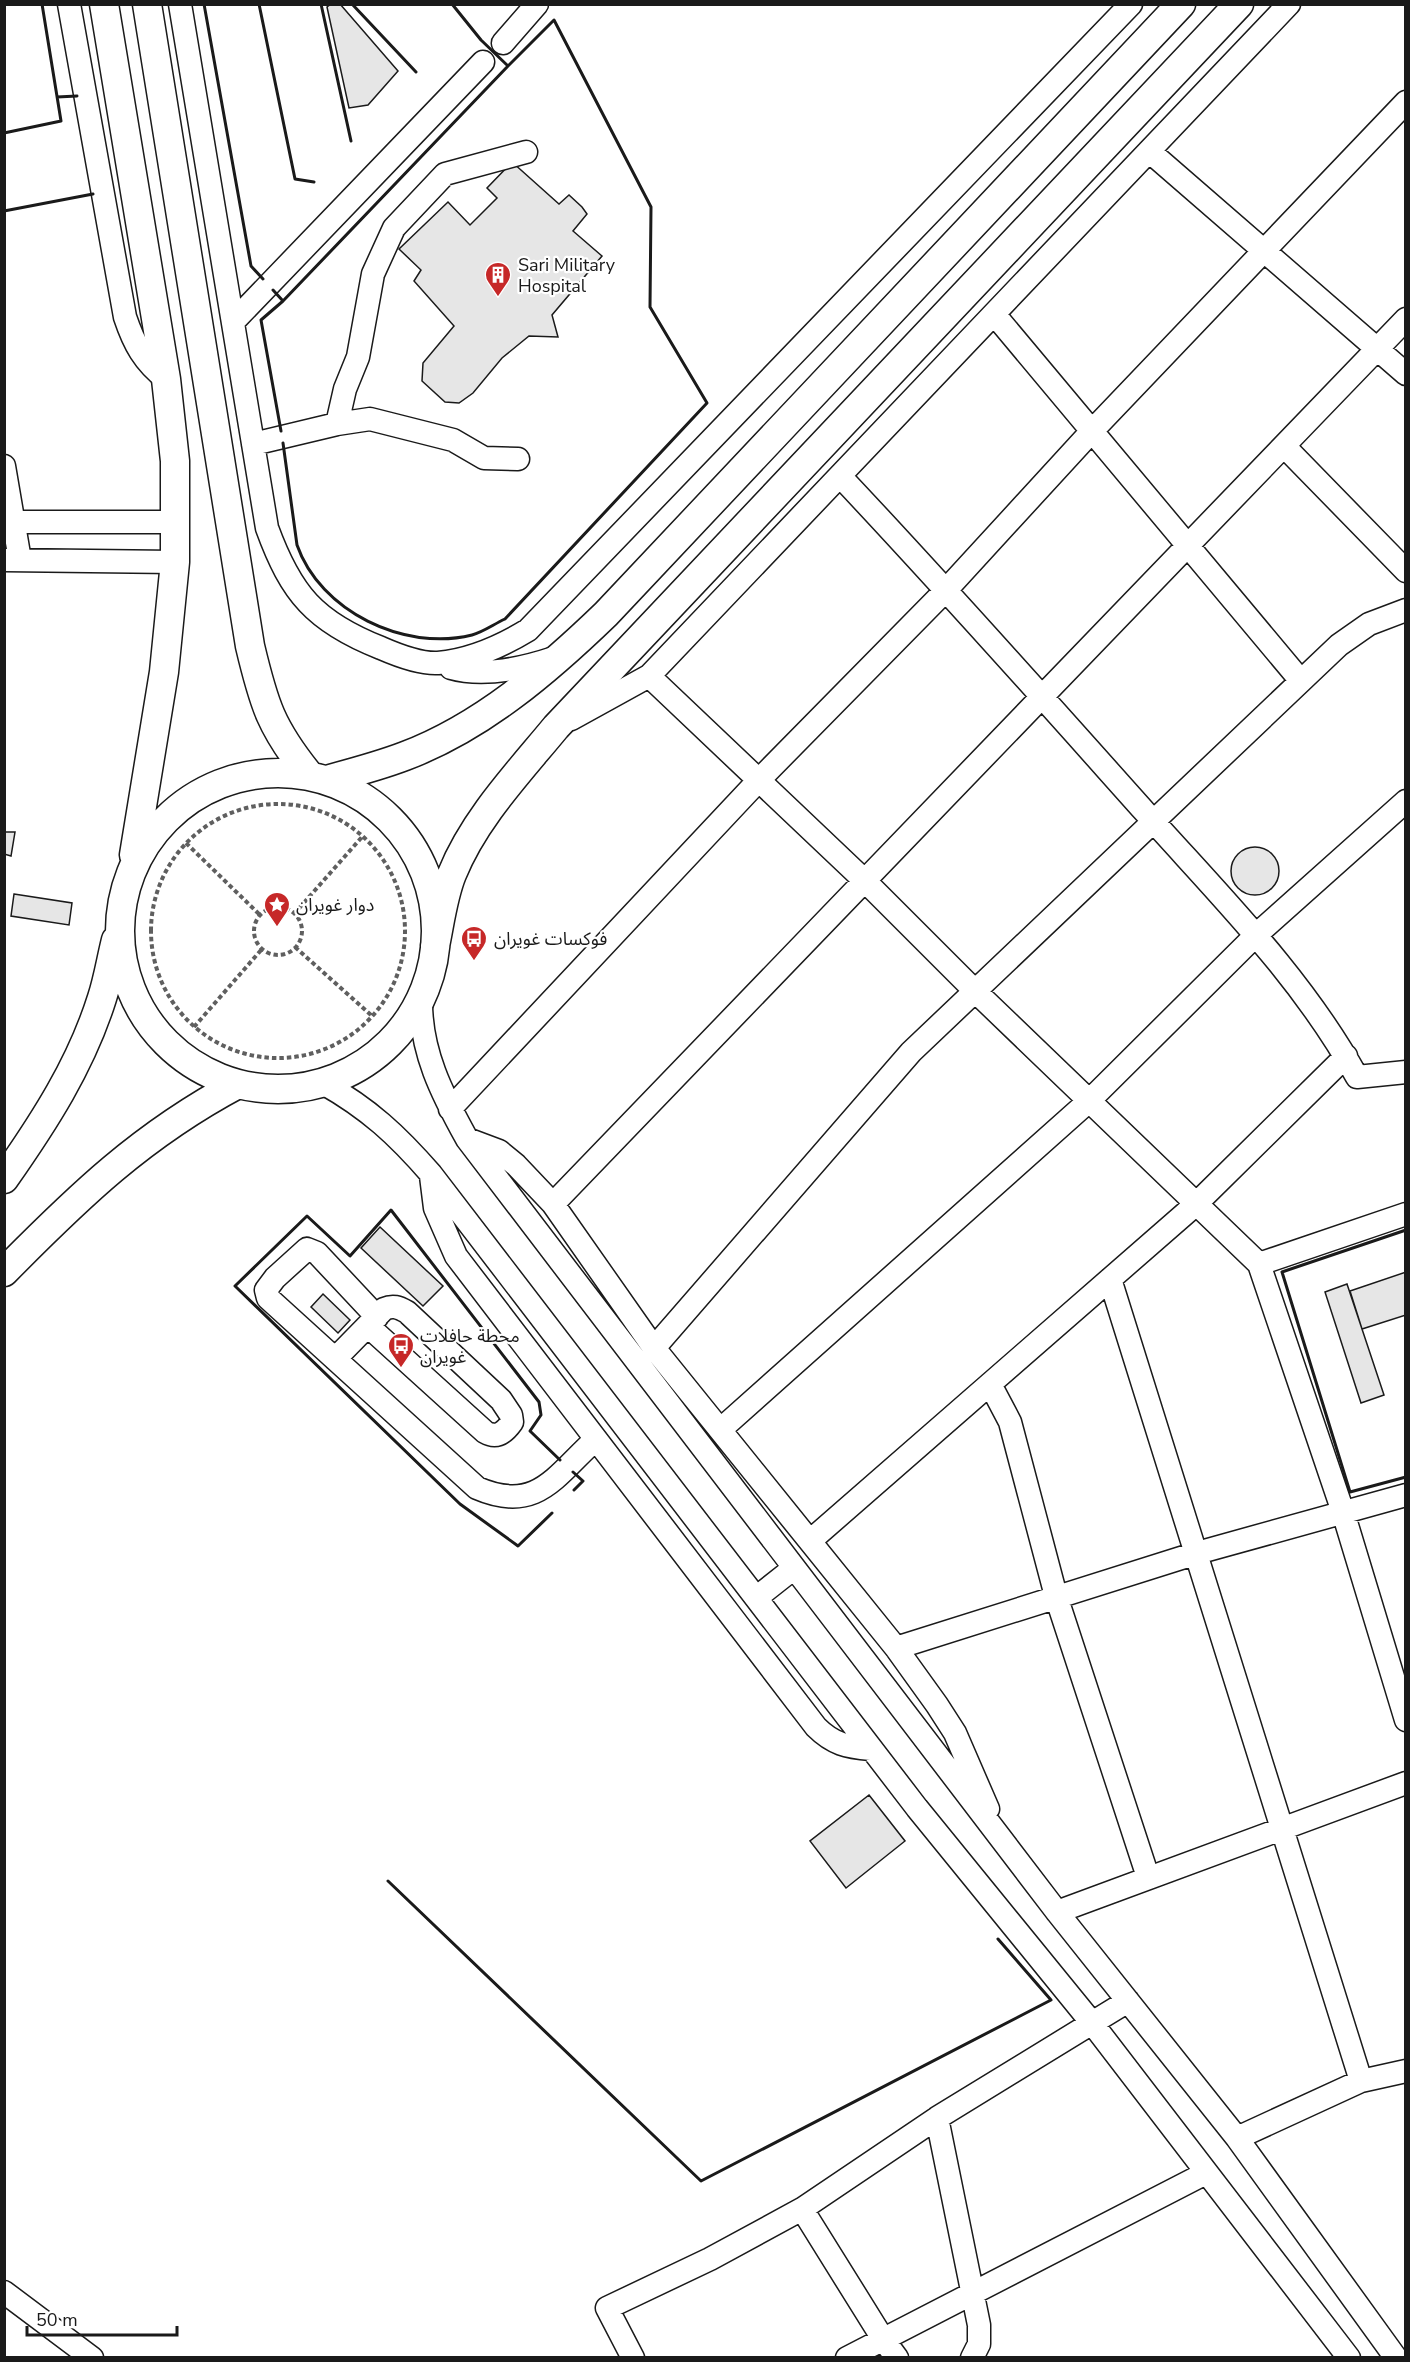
<svg xmlns="http://www.w3.org/2000/svg" width="1410" height="2362" font-family="'Nunito Sans','Noto Sans Arabic',sans-serif">
<style>
.building{fill:#e6e6e6;stroke:#1a1a1a;stroke-width:1.5}
.lines{fill:none;stroke-linecap:round;stroke-linejoin:round}
.minor-casing{stroke:#1a1a1a;stroke-width:25}
.major-casing{stroke:#1a1a1a;stroke-width:31}
.path{stroke:#5f5f5f;stroke-width:4;stroke-dasharray:4.5 3;stroke-linecap:butt}
.minor{stroke:#fff;stroke-width:22}
.major{stroke:#fff;stroke-width:28}
.wall{stroke:#1a1a1a;stroke-width:3}
.labels{text-anchor:middle;dominant-baseline:central;stroke-width:4.5;stroke-linejoin:round;paint-order:stroke}
.poi-label{font-size:18px;fill:#1a1a1a;stroke:#fff;text-anchor:start}
</style>
<rect width="100%" height="100%" fill="#fff"/>
<!-- building -->
<path class="building" d="M331 4H340L398 71 368 105 349 108 327 7Z
M512 162 559 204 569 195 582 207 587 214 573 231 602 256 552 315 558 337 529 336 502 358 473 393 459 403 445 402 422 381 423 363 454 326 414 281 421 270 399 249 448 202 470 225 497 198 487 188Z
M4 832H15L11 856 4 854Z
M1231 871a24 24 0 1 1 48 0a24 24 0 1 1-48 0Z
M14 894 72 903 69 925 11 916Z
M380 1227 443 1286 423 1306 361 1248Z
M1406 1272V1315L1362 1329 1350 1291Z
M1347 1284 1384 1395 1361 1403 1325 1292Z
M323 1294 350 1320 338 1333 311 1307Z
M869 1795 905 1841 846 1888 810 1841Z"/>
<g class="lines">
<defs>
<path id="minor" d="M69 4 125 317C134 344 144 362 166 379
M180 4 267 528C291 594 315 622 381 648 397 655 421 664 438 663 471 660 500 647 528 630L1131 4
M503 43 537 4
M1149 151 1406 374
M994 314 1301 681
M233 322 483 62
M337 424 370 419 453 440 484 458 518 459
M253 444 337 424 345 389 358 357 373 274 394 228 445 174 526 152
M1284 446 1406 571
M4 466 20 560
M840 476C944 586 1044 699 1145 812 1220 896 1302 977 1357 1077L1406 1072
M4 522H176
M4 560 175 562
M451 668C483 677 524 668 554 658
M649 676 865 881 974 990 1259 1264 1343 1512 1406 1720
M571 719 649 676 1289 4
M421 999C420 1051 442 1094 467 1139L1057 1912 1237 2138 1396 2358
M323 1083C369 1109 397 1135 431 1174L917 1808 1092 2023 1349 2358
M450 1109 758 781 947 589 1091 432 1406 102
M467 1139 499 1151 516 1165 553 1204 654 1348 896 1648 937 1705 955 1733 988 1809
M431 1176 435 1208 456 1256 816 1727C833 1744 847 1747 871 1749
M553 1204 1406 319
M1259 1264 1406 1214
M1110 1279 1361 2081
M377 1317 317 1253 307 1249 275 1278 266 1290 268 1298 477 1488C537 1514 555 1476 596 1439
M654 1348 911 1052 1339 645 1369 624 1406 610
M335 1359 384 1309C393 1305 398 1307 407 1312L501 1400 511 1415 512 1422C505 1432 497 1439 485 1432L368 1326
M990 1384 1010 1422 1056 1596 1148 1877
M720 1430 1090 1100 1256 935 1406 801
M810 1541 1195 1205 1346 1056
M756 1598 794 1568
M896 1648 1197 1553 1406 1495
M1057 1912 1406 1783
M937 2118 979 2325V2344L972 2358
M1237 2138 1361 2081 1406 2071
M802 2209 883 2339 897 2358
M4 2292 92 2358
M633 2358 607 2308 710 2259 802 2209 937 2118 1128 2001
M847 2358 1206 2173"/>
<path id="major" d="M104 4 166 379 175 461V562L164 672 134 855
M147 4 250 646C264 705 271 728 310 776
M120 931a158 158 0 1 1 316 0a158 158 0 1 1-316 0Z
M326 780C352 773 379 766 405 756 482 727 548 670 606 614L1181 4
M435 946C440 922 443 896 452 874 474 819 519 772 556 727L1239 4
M4 1179C44 1122 81 1065 102 998 108 980 111 960 116 940
M4 1272C79 1196 142 1135 238 1084"/>
</defs>
<!-- minor casing -->
<use href="#minor" class="minor-casing"/>
<!-- major casing -->
<use href="#major" class="major-casing"/>
<!-- path -->
<path class="path" d="M151 931a127 127 0 1 1 254 0a127 127 0 1 1-254 0Z
M186 843 260 915
M254 931a24 24 0 1 1 48 0a24 24 0 1 1-48 0Z
M294 914 362 837
M295 947 372 1016
M194 1027 262 949"/>
<!-- minor -->
<use href="#minor" class="minor"/>
<!-- major -->
<use href="#major" class="major"/>
<!-- wall -->
<path class="wall" d="M204 4 251 266 263 279
M259 4 295 179 314 182
M321 4 351 141
M352 4 416 72
M57 97 77 96
M4 133 61 121 42 4
M4 211 93 194
M273 290 283 301 508 66 481 40 452 4
M281 431 261 320 283 301
M283 443 297 545C320 611 404 652 472 635 483 632 494 624 505 619L707 403 650 307 651 207 554 20 508 66
M1406 1230 1282 1272 1350 1492 1406 1477
M573 1472 583 1481 574 1490
M552 1513 518 1546 460 1504 235 1286 307 1216 350 1256 391 1210 539 1402 541 1415 530 1431 560 1460
M388 1881 701 2181 1051 2000 998 1939"/>
</g>
<!-- icons -->
<defs>
<symbol id="building-pin" viewBox="-11 -11 22 30"><path d="M0 17L-7.5 6A9.5 9.5 0 1 1 7.5 6Z" fill="#c62828" stroke="#fff"/><path d="M-4-6H4V6H1V3H-1V6H-4ZM-2.5-4.3h1.7v1.8h-1.7ZM.8-4.3h1.7v1.8H.8ZM-2.5-1h1.7V.8h-1.7ZM.8-1h1.7V.8H.8Z" fill="#fff"/></symbol>
<symbol id="sight-pin" viewBox="-11 -11 22 30"><path d="M0 17L-7.5 6A9.5 9.5 0 1 1 7.5 6Z" fill="#c62828" stroke="#fff"/><path d="M0-6L1.8-2.2L6-1.7L2.9 1.2L3.7 5.4L0 3.3L-3.7 5.4L-2.9 1.2L-6-1.7L-1.8-2.2Z" fill="#fff"/></symbol>
<symbol id="bus-pin" viewBox="-11 -11 22 30"><path d="M0 17L-7.5 6A9.5 9.5 0 1 1 7.5 6Z" fill="#c62828" stroke="#fff"/><path d="M-5-6H5V4H4V6H2V4H-2V6H-4V4H-5ZM-3.5-4V0h7V-4ZM-3.5 1.2v1.5H-2V1.2ZM2 1.2v1.5H3.5V1.2Z" fill="#fff"/></symbol>
</defs>
<g fill-rule="evenodd">
<use href="#building-pin" x="483" y="260" width="30" height="40"/>
<use href="#sight-pin" x="262" y="890" width="30" height="40"/>
<use href="#bus-pin" x="459" y="924" width="30" height="40"/>
<use href="#bus-pin" x="386" y="1331" width="30" height="40"/>
</g>
<g class="labels">
<!-- poi labels -->
<g class="poi-label">
<text x="518" y="265">Sari Military<tspan x="518" dy="21">Hospital</tspan></text>
<text x="296" y="905">دوار غويران</text>
<text x="494" y="939">فوكسات غويران</text>
<text x="420" y="1336">محطة حافلات<tspan x="420" dy="21">غويران</tspan></text>
</g>
</g>
<!-- border -->
<rect width="1410" height="2362" fill="none" stroke="#1a1a1a" stroke-width="12"/>
<!-- scale -->
<path d="M27 2326v9h150v-9" fill="none" stroke="#1a1a1a" stroke-width="3"/>
<text x="36" y="2326" font-size="18" fill="#1a1a1a" stroke="#ffffff" stroke-width="4.5" paint-order="stroke">50 m</text>
</svg>
